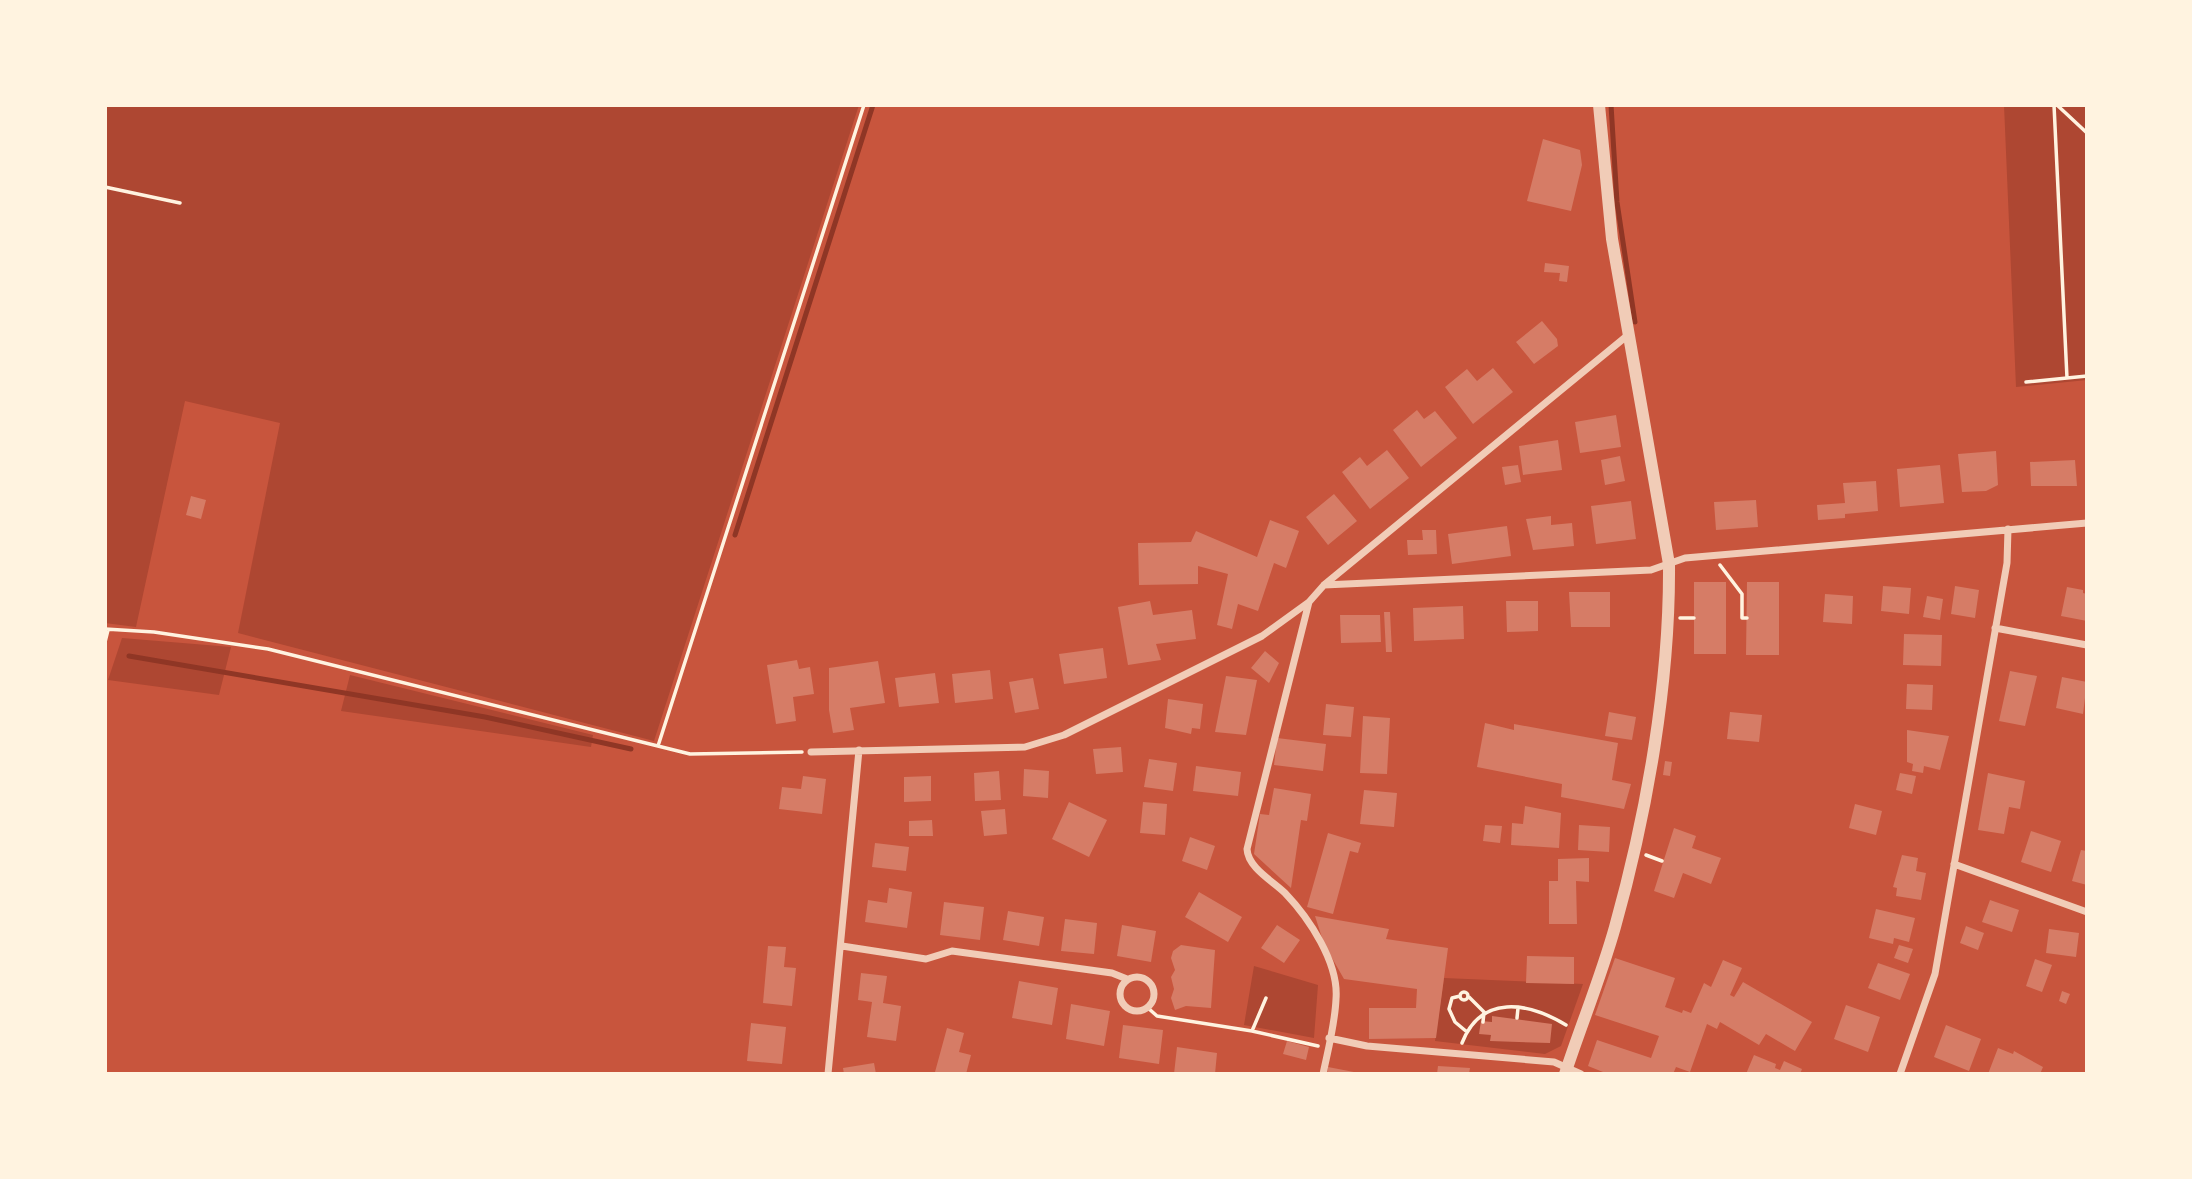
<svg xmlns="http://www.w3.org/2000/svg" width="2192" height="1179" font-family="'IBM Plex Sans',sans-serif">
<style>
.green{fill:#ae4732}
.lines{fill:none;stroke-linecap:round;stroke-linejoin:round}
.stream{stroke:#8f3625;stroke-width:5}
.building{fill:#d67c66}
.path{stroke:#fff3e0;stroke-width:3.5}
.minor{stroke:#f1ccb7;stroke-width:7}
.tertiary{stroke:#f1ccb7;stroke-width:12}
</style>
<rect width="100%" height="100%" fill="#c8553d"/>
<!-- green -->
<path class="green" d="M105 105H859L654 741 238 633 280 423 185 401 136 627 105 623Z
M2004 105H2087V380L2016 387Z
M122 638 231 647 219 695 108 680Z
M350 675 593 735 591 747 341 711Z
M1254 966 1318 985 1314 1038 1244 1025Z
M1444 978 1583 984 1561 1046 1545 1054 1435 1041Z"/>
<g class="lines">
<!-- stream -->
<path class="stream" d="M1611 105 1617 202 1635 322
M735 535 873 105
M129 656 485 717 631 749"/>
</g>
<!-- building -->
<path class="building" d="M1543 139 1580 150 1582 165 1571 211 1527 201Z
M1545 263 1569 266 1567 282 1559 281 1560 273 1544 272Z
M1542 321 1557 339 1558 346 1534 364 1516 342Z
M1493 368 1513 392 1473 424 1445 387 1467 369 1477 381Z
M1417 410 1424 419 1435 411 1457 438 1421 467 1393 430Z
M1616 415 1621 447 1580 453 1575 422Z
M1558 440 1562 470 1523 475 1519 446Z
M1387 450 1409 478 1370 509 1342 472 1360 457 1367 466Z
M1996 451 1998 485 1986 491 1962 492 1958 454Z
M1620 456 1625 481 1605 485 1601 460Z
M2075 460 2077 486H2031L2030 462Z
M1518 465 1521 482 1505 485 1502 467Z
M1940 465 1944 503 1900 507 1897 469Z
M1876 481 1878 511 1845 514V518L1818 520 1817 505 1845 503 1843 483Z
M1334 494 1357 521 1328 545 1306 517Z
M191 496 206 500 201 519 186 515Z
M1756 500 1758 527 1716 530 1714 502Z
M1631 501 1636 539 1596 544 1591 506Z
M1551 516V525L1572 523 1574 546 1533 550 1526 519Z
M1270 520 1299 531 1286 568 1274 563 1258 611 1238 604 1232 629 1217 625 1228 574 1198 566V584L1139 585 1138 543 1191 542 1196 531 1257 557Z
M1507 526 1511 556 1452 564 1448 534Z
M1422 530H1436L1437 554 1408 555 1407 540H1423Z
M1694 582H1726V654H1694Z
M1747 582H1779V655H1746Z
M1883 586 1911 588 1909 614 1881 611Z
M1955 586 1979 590 1975 618 1951 614Z
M2067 587 2083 590V593L2087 594V621L2061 616Z
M1569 592H1610V627H1571Z
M1825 594 1853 596 1852 624 1823 622Z
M1927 596 1943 599 1940 620 1923 617Z
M1150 601 1153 615 1192 610 1196 639 1156 644 1161 660 1128 665 1118 607Z
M1506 601H1538V631L1507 632Z
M1463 606 1464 639 1414 641 1413 608Z
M1384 612H1390L1392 652H1386Z
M1340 615H1380L1381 642 1341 643Z
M1904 634 1942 635 1941 666 1903 665Z
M1103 648 1107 678 1064 684 1059 654Z
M1265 651 1279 663 1269 683 1251 668Z
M797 660 799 669 810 667 814 694 793 697 796 721 776 724 767 665Z
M878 661 885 703 850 708 854 730 833 733 829 710V668Z
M990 670 993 699 955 703 952 674Z
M2010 671 2037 676 2025 726 1999 721Z
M935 673 939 703 899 707 895 678Z
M1226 676 1257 680 1246 735 1215 732Z
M2062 677 2087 682 2083 714 2056 708Z
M1033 678 1039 709 1015 713 1009 682Z
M1907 684 1933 685 1932 710 1906 709Z
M1168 699 1203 704 1200 729 1192 728 1191 734 1165 728Z
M1326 704 1354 707 1351 737 1323 735Z
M1609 712 1636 717 1632 740 1605 736Z
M1730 712 1762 715 1759 742 1727 739Z
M1363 716 1390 718 1387 774 1360 773Z
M1485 723 1514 730V724L1618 743 1612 780 1631 784 1624 809 1561 797 1562 784 1477 767Z
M1907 730 1949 736 1940 770 1924 766 1923 773 1912 771 1913 764 1907 762Z
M1277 738 1326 744 1323 771 1274 765Z
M1121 747 1123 772 1096 774 1093 749Z
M1149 759 1177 763 1173 791 1144 787Z
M1665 761 1672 762 1670 776 1663 775Z
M1196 766 1241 772 1238 796 1193 791Z
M1024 769 1049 771 1048 798 1023 796Z
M999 771 1001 800 975 801 974 773Z
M1900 773 1916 776 1912 794 1896 790Z
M1988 773 2025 781 2020 809 2009 807 2004 834 1978 830Z
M803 776 826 779 822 814 779 809 782 787 801 789Z
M931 776V801L904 802V777Z
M1274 788 1311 794 1307 821 1301 820 1291 888 1254 854 1260 814 1269 815Z
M1364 790 1397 793 1394 827 1360 824Z
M1069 802 1107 820 1089 857 1052 839Z
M1143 802 1167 804 1165 835 1140 833Z
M1855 804 1882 811 1876 835 1849 828Z
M1525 806 1561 813 1559 848 1511 845 1512 823 1523 824Z
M1005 809 1007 834 984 836 981 811Z
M932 820 933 836H909V821Z
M1485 825 1502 826 1500 843 1483 841Z
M1579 825 1610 827 1609 852 1578 850Z
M1674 828 1696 836 1692 848 1721 858 1711 884 1683 873 1674 898 1654 891Z
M2031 831 2061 841 2051 872 2021 862Z
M1328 833 1361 843 1358 853 1350 851 1333 914 1307 907Z
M1190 837 1215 846 1207 870 1182 861Z
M875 843 909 847 906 871 872 867Z
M2081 850 2087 851V885L2072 881Z
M1902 855 1918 858 1916 871 1926 873 1921 900 1896 896 1897 888 1893 887Z
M1589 858V882L1576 881 1577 924H1549V881H1558V859Z
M889 888 912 892 907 928 865 922 868 900 887 903Z
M1199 892 1242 917 1228 942 1185 917Z
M1990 900 2019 910 2012 932 1982 922Z
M944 902 984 907 980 940 940 935Z
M1876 909 1915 918 1909 942 1894 938 1893 944 1869 938Z
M1008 911 1044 917 1039 946 1003 940Z
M1315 916 1389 929 1386 939 1448 948 1436 1038 1369 1039V1008H1416L1417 989 1344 979 1324 944Z
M1065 919 1097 923 1094 954 1061 951Z
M1122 925 1156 931 1151 962 1117 956Z
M1277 925 1300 940 1284 963 1261 948Z
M1966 926 1984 933 1978 950 1960 943Z
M2049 929 2079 933 2076 957 2046 953Z
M1181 945 1215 950 1211 1008 1186 1006 1175 1010 1171 998 1174 989 1171 977 1175 970 1171 958 1173 951Z
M1899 945 1913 949 1908 963 1894 958Z
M768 946 786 947 784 967 796 968 792 1006 763 1003Z
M1527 956 1574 957V984L1526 983Z
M1615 958 1675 978 1665 1007 1682 1013 1683 1010 1691 1013 1704 983 1711 987 1723 960 1742 968 1730 995 1734 997 1743 982 1812 1022 1795 1051 1766 1034 1759 1045 1720 1022 1717 1029 1707 1024 1690 1072 1676 1067 1673 1074H1608L1588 1066 1597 1040 1651 1058 1659 1036 1595 1015Z
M2035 959 2052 965 2042 992 2026 986Z
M1878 963 1910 974 1900 1000 1868 988Z
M861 973 887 976 883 1003 901 1006 896 1041 867 1037 872 1002 858 1000Z
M1019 981 1058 988 1052 1025 1012 1018Z
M2062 991 2070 994 2066 1004 2059 1001Z
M1071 1004 1110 1011 1104 1046 1066 1039Z
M1846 1005 1880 1017 1868 1052 1834 1039Z
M1492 1016 1552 1024 1550 1043 1490 1041 1491 1035 1479 1034 1481 1021 1492 1022Z
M751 1023 786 1027 782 1064 747 1061Z
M1123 1025 1163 1030 1159 1064 1119 1058Z
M1946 1025 1981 1039 1969 1071 1934 1057Z
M947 1028 964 1033 959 1052 971 1055 966 1074 935 1072Z
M1287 1041 1309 1047 1306 1060 1283 1054Z
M1177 1047 1217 1053 1215 1074H1174Z
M1998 1048 2013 1054 2014 1051 2043 1067 2040 1074H1988Z
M1754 1055 1776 1064 1775 1068 1780 1070 1784 1061 1802 1069 1800 1074H1746Z
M874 1063 876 1074H844L843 1068Z
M1438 1066 1470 1068 1469 1074H1437Z
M1328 1067 1359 1073V1074H1327Z"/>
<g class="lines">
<!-- path -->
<path class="path" d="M2054 105 2067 378
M2057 105 2087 133
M105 187 180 203
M2026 382 2087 376
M1720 565 1742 594V618H1747
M1680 618H1694
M105 629 154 632 268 649 690 754 802 752
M105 642 108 630
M658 746 864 105
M1646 855 1662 861
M1460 996a4 4 0 1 1 8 0a4 4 0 1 1-8 0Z
M1460 996 1452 998 1449 1009 1455 1022 1467 1032
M1469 997 1484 1012 1483 1022
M1148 1008 1157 1016 1252 1031 1318 1046
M1517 1018 1518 1008
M1252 1031 1266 998
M1462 1043C1481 994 1528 1002 1566 1025"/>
<!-- minor -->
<path class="minor" d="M1324 585 1651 570 1685 558 2087 523
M1309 602 1247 849C1248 868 1273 881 1285 893 1309 918 1339 963 1336 999 1335 1024 1328 1050 1323 1074
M1995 628 2087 645
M811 752 1025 747 1064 735 1262 636 1309 602 1324 585 1628 335
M1954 864 2087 912
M842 946 926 959 952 951 1112 973 1127 979
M1120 994a17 17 0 1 1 34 0a17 17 0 1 1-34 0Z
M1329 1038 1367 1046 1554 1062 1581 1074
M828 1074 859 750
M1900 1074 1935 974 2007 563 2008 529"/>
<!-- tertiary -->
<path class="tertiary" d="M1565 1074C1581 1025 1601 977 1615 927 1647 813 1670 682 1669 564L1612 239 1599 105"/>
</g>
<!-- border -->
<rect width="2192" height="1179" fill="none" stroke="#fff3e0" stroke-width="214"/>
</svg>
